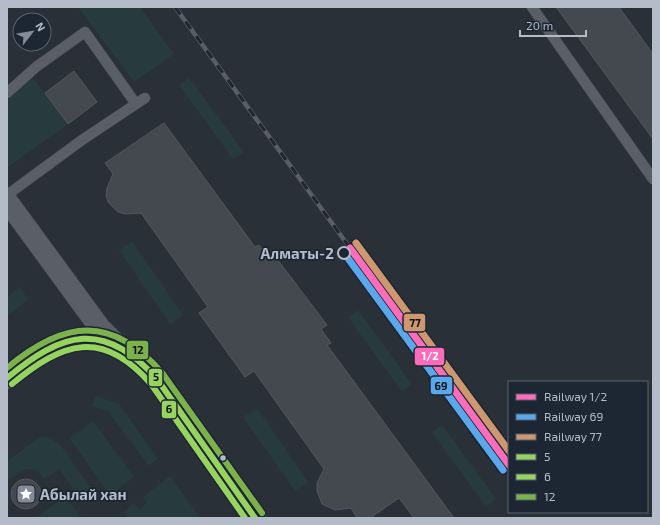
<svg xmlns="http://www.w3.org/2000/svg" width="660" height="525" font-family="'Exo 2',sans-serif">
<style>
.green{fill:#273a3e}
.building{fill:#444950;stroke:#52575f}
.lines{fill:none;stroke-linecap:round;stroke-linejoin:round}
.lane-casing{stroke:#484c53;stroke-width:11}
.street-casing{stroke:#484c53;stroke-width:22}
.lane{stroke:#5a5e66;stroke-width:10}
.street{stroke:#5a5e66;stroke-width:21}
.rail-casing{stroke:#595d64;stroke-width:4.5}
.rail{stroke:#1d2633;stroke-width:3;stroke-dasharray:9;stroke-linecap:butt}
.bus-1-casing{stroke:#1d2633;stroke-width:9}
.bus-2-casing{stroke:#1d2633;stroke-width:9}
.bus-3-casing{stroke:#1d2633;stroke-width:9}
.bus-1{stroke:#96d35f;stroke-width:6}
.bus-2{stroke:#96d35f;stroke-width:6}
.bus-3{stroke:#7cb24b;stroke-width:6}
.rail-1-casing{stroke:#1d2633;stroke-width:10}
.rail-2-casing{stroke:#1d2633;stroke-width:10}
.rail-3-casing{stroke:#1d2633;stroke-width:10}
.rail-1{stroke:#fb6dba;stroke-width:7}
.rail-2{stroke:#5aa8eb;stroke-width:7}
.rail-3{stroke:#cd976f;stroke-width:7}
.stop-dot{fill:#1d2633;stroke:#b4bcc9;stroke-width:2}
.bus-dot{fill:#b4bcc9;stroke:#1d2633;stroke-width:1.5}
.labels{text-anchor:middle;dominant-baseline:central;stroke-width:3.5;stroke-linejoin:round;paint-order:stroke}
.stop-label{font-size:15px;font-weight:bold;fill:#b4bcc9;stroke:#1d2633;text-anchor:end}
.poi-label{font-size:15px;font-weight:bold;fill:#b4bcc9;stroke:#1d2633;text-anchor:start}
.line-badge{stroke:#1d2633;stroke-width:1.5}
.badge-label{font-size:11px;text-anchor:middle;font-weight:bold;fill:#fff}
.pale-badge-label{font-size:11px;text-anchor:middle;font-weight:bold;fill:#111}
</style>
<rect width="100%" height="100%" fill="#2a3038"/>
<!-- green -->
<path class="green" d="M78 7H140L174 54 134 82Z
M29 73 68 124 7 168V93Z
M189 78 244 152 233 159 179 85Z
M132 241 183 315 170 324 119 250Z
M20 287 28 299 7 317V297Z
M358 310 412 384 402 392 348 317Z
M95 396 119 404 158 459 149 466 108 411 92 406Z
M257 408 308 482 295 491 243 417Z
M93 421 134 477 110 495 69 438Z
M442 425 496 499 486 507 432 432Z
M41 436 51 438 61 446 90 487V498L85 504 59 469 44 479 36 470 26 469 7 480V461Z
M170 476 199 516 196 518H128L123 512 134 503 139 509 147 503 143 497Z
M65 496 81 518H36Z"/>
<!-- building -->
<path class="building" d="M556 7H619L653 54V139Z
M74 71 97 102 68 124 45 93Z
M164 123 255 247 259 245 269 258 274 255 327 325 321 329 331 343 327 345 454 518H414L399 498 370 518H357L351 508 335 510 322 504 317 491V483L324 469 254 371 245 377 199 313 208 307 141 213 125 214 118 212 108 202 106 195 107 188 113 174 105 163Z
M11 494a15 15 0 1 1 30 0a15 15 0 1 1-30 0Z"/>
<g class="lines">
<defs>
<path id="lane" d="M532 7 653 179
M7 93 36 67 85 32 136 104
M7 195 82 140 145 98"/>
<path id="street" d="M7 201 100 328 116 344
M7 378C26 362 47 345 72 339 92 335 115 344 132 355 157 372 173 402 190 426 211 456 233 487 255 518"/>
</defs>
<!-- lane casing -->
<use href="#lane" class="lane-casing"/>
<!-- street casing -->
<use href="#street" class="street-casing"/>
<!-- lane -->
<use href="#lane" class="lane"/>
<!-- street -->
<use href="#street" class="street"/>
<defs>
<path id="rail" d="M175 7 350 248"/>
</defs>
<!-- rail casing -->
<use href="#rail" class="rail-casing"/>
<!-- rail -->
<use href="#rail" class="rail"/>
<defs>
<path id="bus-1" d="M7 378C62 332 104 319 157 379L255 518"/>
<path id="bus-2" d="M12 384C63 342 102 328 151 384L245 518"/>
<path id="bus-3" d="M7 368C64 320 112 314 163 374L262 513"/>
</defs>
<!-- bus-1 casing -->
<use href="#bus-1" class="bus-1-casing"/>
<!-- bus-2 casing -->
<use href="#bus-2" class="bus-2-casing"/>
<!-- bus-3 casing -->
<use href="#bus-3" class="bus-3-casing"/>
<!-- bus-1 -->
<use href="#bus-1" class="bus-1"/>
<!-- bus-2 -->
<use href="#bus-2" class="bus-2"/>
<!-- bus-3 -->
<use href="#bus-3" class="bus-3"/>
<defs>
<path id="rail-1" d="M350 248 509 465"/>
<path id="rail-2" d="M344 253 503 470"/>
<path id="rail-3" d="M356 243 509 451"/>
</defs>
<!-- rail-1 casing -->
<use href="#rail-1" class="rail-1-casing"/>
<!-- rail-2 casing -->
<use href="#rail-2" class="rail-2-casing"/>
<!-- rail-3 casing -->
<use href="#rail-3" class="rail-3-casing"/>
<!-- rail-1 -->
<use href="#rail-1" class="rail-1"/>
<!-- rail-2 -->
<use href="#rail-2" class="rail-2"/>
<!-- rail-3 -->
<use href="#rail-3" class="rail-3"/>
</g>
<!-- icons -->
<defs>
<symbol id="sight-square" viewBox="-11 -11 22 22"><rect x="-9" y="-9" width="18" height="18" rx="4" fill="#848b96" stroke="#1d2633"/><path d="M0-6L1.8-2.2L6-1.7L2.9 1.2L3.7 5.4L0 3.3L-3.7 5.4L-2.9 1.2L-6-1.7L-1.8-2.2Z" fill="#fff"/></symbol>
</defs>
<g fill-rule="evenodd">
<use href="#sight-square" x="15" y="483" width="22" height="22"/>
</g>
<!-- markers -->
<circle class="stop-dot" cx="344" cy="253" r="6"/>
<circle class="bus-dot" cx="223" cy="458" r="3.5"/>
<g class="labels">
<!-- stop labels -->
<g class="stop-label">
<text x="334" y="253">Алматы-2</text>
</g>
<!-- poi labels -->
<g class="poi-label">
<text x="40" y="494">Абылай хан</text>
</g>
</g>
<g class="line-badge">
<rect x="403" y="313" width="23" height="19" rx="4" fill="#cd976f"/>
<rect x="126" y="340" width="23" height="20" rx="4" fill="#7cb24b"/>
<rect x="414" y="347" width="31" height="19" rx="4" fill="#fb6dba"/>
<rect x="148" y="368" width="15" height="19" rx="4" fill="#96d35f"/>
<rect x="430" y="376" width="23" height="19" rx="4" fill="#5aa8eb"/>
<rect x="161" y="400" width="16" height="19" rx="4" fill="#96d35f"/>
</g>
<g class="badge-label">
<text x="430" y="360">1/2</text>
</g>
<g class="pale-badge-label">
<text x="415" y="327">77</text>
<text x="138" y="354">12</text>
<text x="156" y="381">5</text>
<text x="441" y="390">69</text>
<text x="169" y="413">6</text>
</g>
<!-- border -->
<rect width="660" height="525" fill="none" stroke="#b4bcc9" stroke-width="16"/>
<!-- legend -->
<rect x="508" y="381" width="140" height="132" fill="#1d2633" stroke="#59626f"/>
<rect x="516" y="394" width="20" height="6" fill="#fb6dba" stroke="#59626f"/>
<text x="544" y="401" font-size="12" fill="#b4bcc9">Railway 1/2</text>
<rect x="516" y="414" width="20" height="6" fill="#5aa8eb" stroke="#59626f"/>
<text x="544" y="421" font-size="12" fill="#b4bcc9">Railway 69</text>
<rect x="516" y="434" width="20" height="6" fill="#cd976f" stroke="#59626f"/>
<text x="544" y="441" font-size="12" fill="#b4bcc9">Railway 77</text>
<rect x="516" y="454" width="20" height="6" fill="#96d35f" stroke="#59626f"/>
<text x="544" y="461" font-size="12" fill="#b4bcc9">5</text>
<rect x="516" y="474" width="20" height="6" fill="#96d35f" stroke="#59626f"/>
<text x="544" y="481" font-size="12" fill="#b4bcc9">6</text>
<rect x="516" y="494" width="20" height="6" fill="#7cb24b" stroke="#59626f"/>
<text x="544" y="501" font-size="12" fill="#b4bcc9">12</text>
<!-- north arrow -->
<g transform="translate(32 32) rotate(59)"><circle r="19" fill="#1d2633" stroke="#59626f"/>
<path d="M0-3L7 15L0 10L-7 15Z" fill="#848b96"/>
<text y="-6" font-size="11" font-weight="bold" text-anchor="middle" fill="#b4bcc9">N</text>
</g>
<!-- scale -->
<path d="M520 30v6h66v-6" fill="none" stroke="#b4bcc9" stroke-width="2"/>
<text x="526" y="30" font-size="12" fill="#b4bcc9" stroke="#1d2633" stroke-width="3" paint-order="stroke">20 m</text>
</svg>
